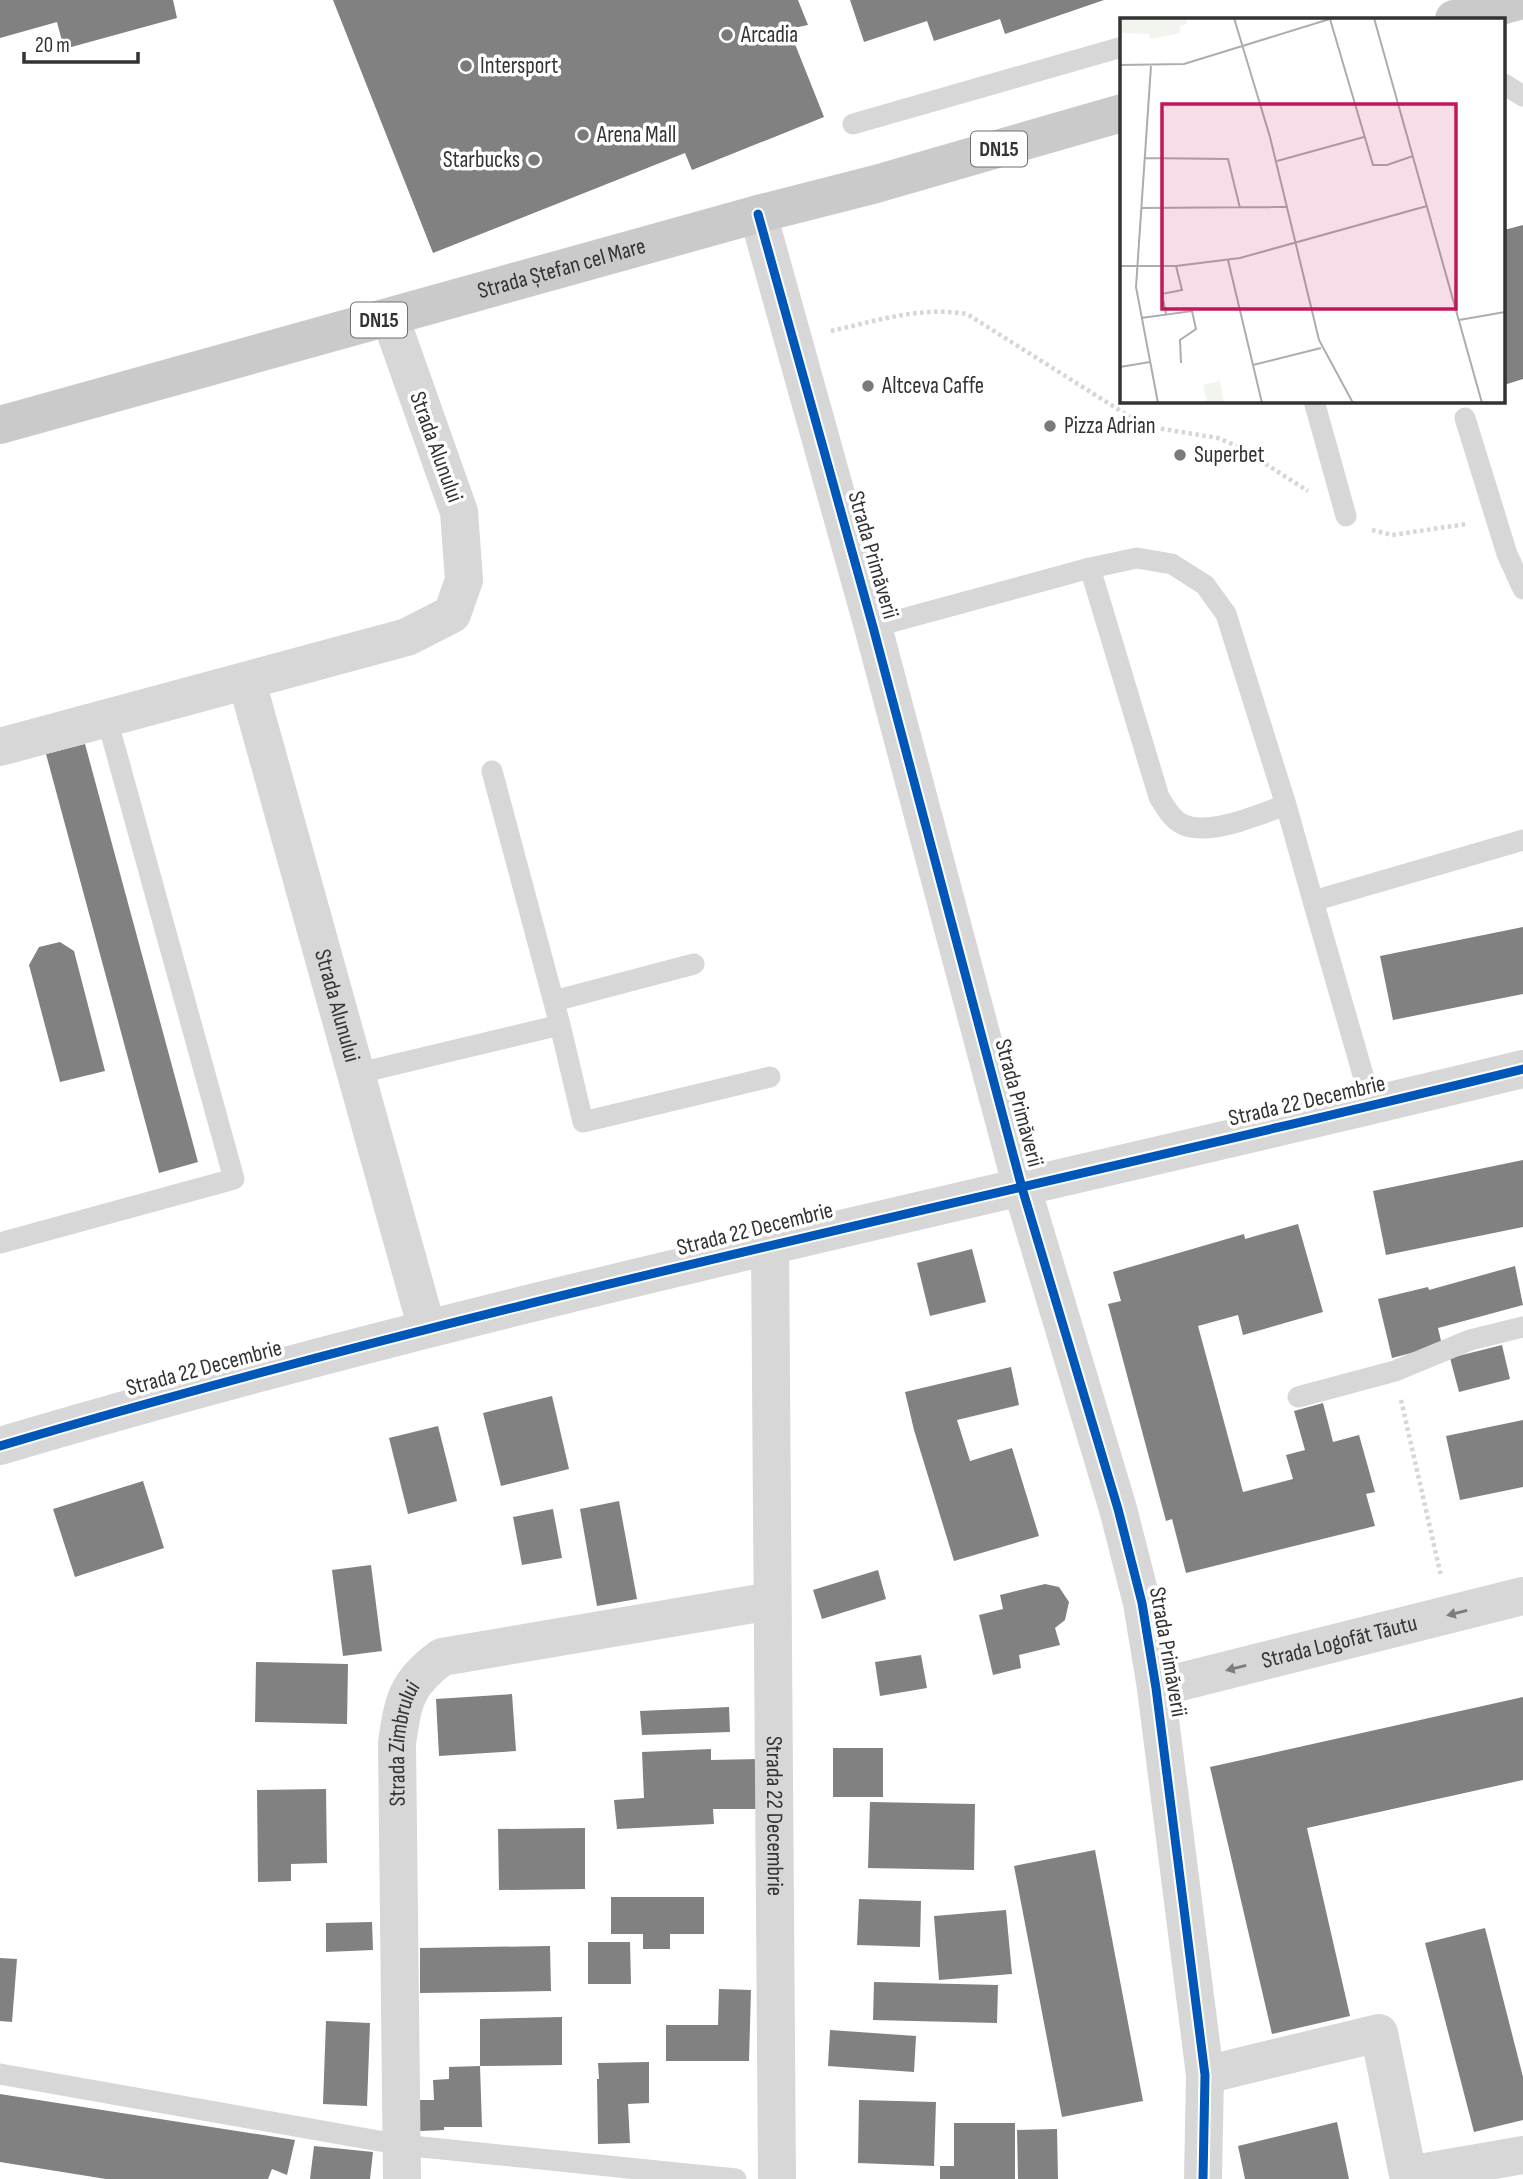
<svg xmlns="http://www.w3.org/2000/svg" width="1523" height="2179" font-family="'Sofia Sans Condensed',sans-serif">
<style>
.building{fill:#818181}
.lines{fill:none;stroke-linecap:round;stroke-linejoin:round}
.path{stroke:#d6d6d6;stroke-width:4.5;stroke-dasharray:3.5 3.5;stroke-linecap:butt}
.lane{stroke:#d7d7d7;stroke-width:21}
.street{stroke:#d7d7d7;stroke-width:38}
.primary{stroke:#cacaca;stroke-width:38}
.cycleway-casing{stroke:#fff;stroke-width:13}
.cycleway{stroke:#0057b8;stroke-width:9}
.oneway{fill:#7d7d7d}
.poi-dot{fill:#7a7a7a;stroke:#fff;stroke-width:2.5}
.labels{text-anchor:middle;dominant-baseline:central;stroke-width:7;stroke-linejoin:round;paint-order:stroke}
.shield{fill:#fff;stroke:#707070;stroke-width:2}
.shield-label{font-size:21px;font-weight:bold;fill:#333}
.poi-label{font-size:23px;fill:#333;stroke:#fff;text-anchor:start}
.street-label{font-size:23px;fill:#333;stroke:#fff}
.inset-road{fill:none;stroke:#adadad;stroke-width:2}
.view{fill:#c2185b;fill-opacity:0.15;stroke:#c2185b;stroke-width:3.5}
.inset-edge{fill:none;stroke:#333;stroke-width:3.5}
</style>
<rect width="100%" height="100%" fill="#fff"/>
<!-- building -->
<path class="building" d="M0 0H173L177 18 64 49 57 22 0 38Z
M333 0H798L808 25 789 29 824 117 692 170 685 153 433 253Z
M850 0H1104L1005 34 1000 19 934 41 927 21 864 42Z
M1523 225V379L1504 385V230Z
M85 744 198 1162 159 1173 46 754Z
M1523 927V994L1393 1020 1380 956Z
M60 942 74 951 105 1071 60 1082 29 965 39 947Z
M1523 1160V1227L1386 1255 1373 1191Z
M1298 1224 1323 1312 1243 1335 1238 1315 1198 1326 1243 1492 1293 1479 1286 1455 1305 1450 1294 1411 1323 1403 1333 1442 1359 1435 1375 1492 1366 1494 1375 1526 1186 1573 1172 1519 1166 1521 1108 1304 1121 1301 1113 1272 1244 1234 1245 1239Z
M972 1249 986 1302 930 1316 917 1263Z
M1515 1266 1523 1305 1438 1328 1442 1345 1392 1358 1378 1299 1428 1287 1429 1290Z
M1502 1345 1510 1379 1459 1392 1450 1358Z
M1011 1367 1019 1405 957 1420 970 1461 1012 1448 1039 1536 954 1561 914 1430 905 1392Z
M552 1396 569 1469 501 1486 483 1413Z
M1523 1420V1487L1460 1500 1446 1436Z
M438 1426 457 1501 408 1514 389 1438Z
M143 1481 164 1548 75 1577 53 1509Z
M619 1501 637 1599 597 1606 580 1509Z
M553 1509 562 1558 522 1565 513 1517Z
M371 1565 382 1651 343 1656 332 1570Z
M878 1570 886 1599 822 1619 813 1590Z
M1045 1584 1059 1587 1069 1602 1065 1620 1055 1628 1060 1645 1019 1655 1021 1668 993 1675 979 1615 1003 1609 1000 1595Z
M921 1655 927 1688 880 1696 875 1662Z
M256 1662 348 1664 347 1724 255 1722Z
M512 1694 516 1751 439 1756 436 1699Z
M1523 1697V1780L1307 1828 1350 2016 1272 2034 1210 1767Z
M729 1707 730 1732 642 1735 640 1711Z
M833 1748H883V1797H833Z
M711 1749V1760L758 1759V1809H713L714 1824 617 1829 614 1800 644 1798 642 1752Z
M326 1789 327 1863 291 1864V1881L258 1882 257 1790Z
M870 1802 975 1804 974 1870 868 1868Z
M585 1828V1889L499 1890 498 1829Z
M1095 1850 1143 2101 1062 2117 1014 1866Z
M611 1897H704V1934H670V1949H643V1934H611Z
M859 1899 921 1901 920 1947 857 1945Z
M1006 1910 1012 1974 939 1980 934 1916Z
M372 1922 373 1950 326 1952V1923Z
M1485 1928 1523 2077V2120L1474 2132 1425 1943Z
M588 1942H630L631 1984H588Z
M550 1946 551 1991 420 1993V1948Z
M0 1958 17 1959 12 2022 0 2021Z
M874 1982 998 1985 997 2023 873 2020Z
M719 1989 751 1990 749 2061H666V2025H718Z
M562 2017V2065L480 2066V2019Z
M326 2021 370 2023 367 2106 323 2104Z
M830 2030 916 2036 914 2072 828 2066Z
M649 2062V2103L628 2104 630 2143 598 2144 597 2079H599L598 2063Z
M480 2066 482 2127H444V2130L420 2131 418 2100H434L433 2080 449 2079V2067Z
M0 2094 295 2140 287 2175 272 2169 268 2179H106L0 2162Z
M859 2100 936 2102 934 2166 858 2163Z
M1337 2122 1349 2179H1245L1238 2146Z
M954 2123H1015V2179H940V2166H954Z
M1057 2129 1058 2179H1018L1017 2130Z
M314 2146 373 2152 370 2179H310Z"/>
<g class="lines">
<!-- path -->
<path class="path" d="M831 331C876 321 920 306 967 314L1135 420 1163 429 1218 438 1239 447 1308 491
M1372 530 1392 535 1467 524
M1401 1400 1441 1576"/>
<!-- lane -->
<path class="lane" d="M1504 84 1523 96
M853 124 1122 47
M1314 401 1346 516
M1465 418 1507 554 1523 589
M1090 568 1137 558 1172 564 1205 585 1226 614 1286 805
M873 627 1090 568 1159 797C1166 808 1172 820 1184 825 1212 836 1259 814 1286 805L1313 901 1523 840
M492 771 560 1025 583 1122 770 1077
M1313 901 1372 1106
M554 1001 694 964
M355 1074 560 1025
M0 1243 234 1179 107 719
M1298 1397 1395 1371 1470 1340 1523 1327
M0 2074 402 2145 736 2179"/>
<!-- street -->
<g class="street">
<path d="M758 214 873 627 1022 1188 1118 1509 1142 1603 1156 1688 1205 2075 1203 2179"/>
<path id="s1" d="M247 682 427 1329"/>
<path d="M0 747 407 637 452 614 464 580 459 512 390 317"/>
<path id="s2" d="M770 1244 777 2179"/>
<path d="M0 1446C502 1297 1015 1193 1523 1069"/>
<path id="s3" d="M1156 1688 1523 1596"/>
<path d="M1205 2075 1379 2033 1408 2175 1523 2155"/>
<path id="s4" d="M402 2179 397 1743C403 1701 406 1683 442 1657L771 1601"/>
</g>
<!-- primary -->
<g class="primary">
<path d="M1454 19 1522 0"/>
<path id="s5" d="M0 425 758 214 876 184 1122 113"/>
</g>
<defs>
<path id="cycleway" d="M758 214 873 627 1022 1188 1118 1509 1142 1603 1156 1688 1205 2075 1203 2179
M0 1446C502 1297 1015 1193 1523 1069"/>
</defs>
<!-- cycleway casing -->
<use href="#cycleway" class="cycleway-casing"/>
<!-- cycleway -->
<use href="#cycleway" class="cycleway"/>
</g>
<!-- one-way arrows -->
<defs><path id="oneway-solid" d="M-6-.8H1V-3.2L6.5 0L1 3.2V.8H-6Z" transform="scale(1.75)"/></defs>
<g class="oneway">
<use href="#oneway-solid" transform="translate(1457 1613) rotate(166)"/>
<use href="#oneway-solid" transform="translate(1236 1668) rotate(166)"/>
</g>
<!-- markers -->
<g class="poi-dot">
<circle cx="727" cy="35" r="7"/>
<circle cx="466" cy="66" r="7"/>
<circle cx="583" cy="135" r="7"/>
<circle cx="534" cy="160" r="7"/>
<circle cx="868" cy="386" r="7"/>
<circle cx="1050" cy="426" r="7"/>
<circle cx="1180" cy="455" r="7"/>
</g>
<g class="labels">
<!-- shield labels -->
<g class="shield">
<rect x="971" y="131.5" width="56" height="35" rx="5"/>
<rect x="351" y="302.5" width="56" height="35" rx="5"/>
</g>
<g class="shield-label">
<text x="999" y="149">DN15</text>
<text x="379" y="320">DN15</text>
</g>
<!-- poi labels -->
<g class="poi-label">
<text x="741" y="35">Arcadia</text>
<text x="480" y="66">Intersport</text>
<text x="597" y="135">Arena Mall</text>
<text x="520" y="160" text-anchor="end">Starbucks</text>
<text x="882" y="386">Altceva Caffe</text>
<text x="1064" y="426">Pizza Adrian</text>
<text x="1194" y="455">Superbet</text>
</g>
<!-- street labels -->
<g class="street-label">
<text stroke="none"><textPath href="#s5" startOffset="583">Strada Ștefan cel Mare</textPath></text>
<text transform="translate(436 447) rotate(70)">Strada Alunului</text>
<text transform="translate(873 555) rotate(74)">Strada Primăverii</text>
<text stroke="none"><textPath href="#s1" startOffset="336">Strada Alunului</textPath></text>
<text transform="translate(1307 1101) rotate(-13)">Strada 22 Decembrie</text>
<text transform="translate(1019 1103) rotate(75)">Strada Primăverii</text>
<text transform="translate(755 1229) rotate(-14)">Strada 22 Decembrie</text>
<text transform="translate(204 1368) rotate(-15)">Strada 22 Decembrie</text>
<text stroke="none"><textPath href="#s3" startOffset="189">Strada Logofăt Tăutu</textPath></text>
<text transform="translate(1168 1652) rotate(80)">Strada Primăverii</text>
<text stroke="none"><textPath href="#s4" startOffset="436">Strada Zimbrului</textPath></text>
<text stroke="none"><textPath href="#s2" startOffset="572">Strada 22 Decembrie</textPath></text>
</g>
</g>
<!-- overview -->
<g transform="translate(1120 18)">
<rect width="385" height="385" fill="#fff"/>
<path d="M0 0H66L67 6 60 8V15L31 21 29 16 0 15ZM100 363 104 385H87L83 367Z" fill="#f1f5ed"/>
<path class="inset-road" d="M114 0 150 119 199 322 233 385M254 0 362 385M210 1 253 147H267L293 138M0 47 64 46 213 0M31 48 16 269 38 385M24 140 108 141 120 190M157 143 244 119M21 190 168 189M108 242 142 385M0 248H56L120 240 307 188M46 296 42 276 62 272 56 248M21 300 72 293 76 311 60 322 61 345M339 302 385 294M133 347 201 330M0 349 30 344"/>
<path class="view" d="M42 86H336V291H42Z"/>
<rect width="385" height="385" class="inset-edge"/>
</g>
<!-- scale -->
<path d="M24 52v10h114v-10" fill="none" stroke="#333333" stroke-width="3.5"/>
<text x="35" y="52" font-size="21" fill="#333333" stroke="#ffffff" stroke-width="5" paint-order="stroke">20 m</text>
</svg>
